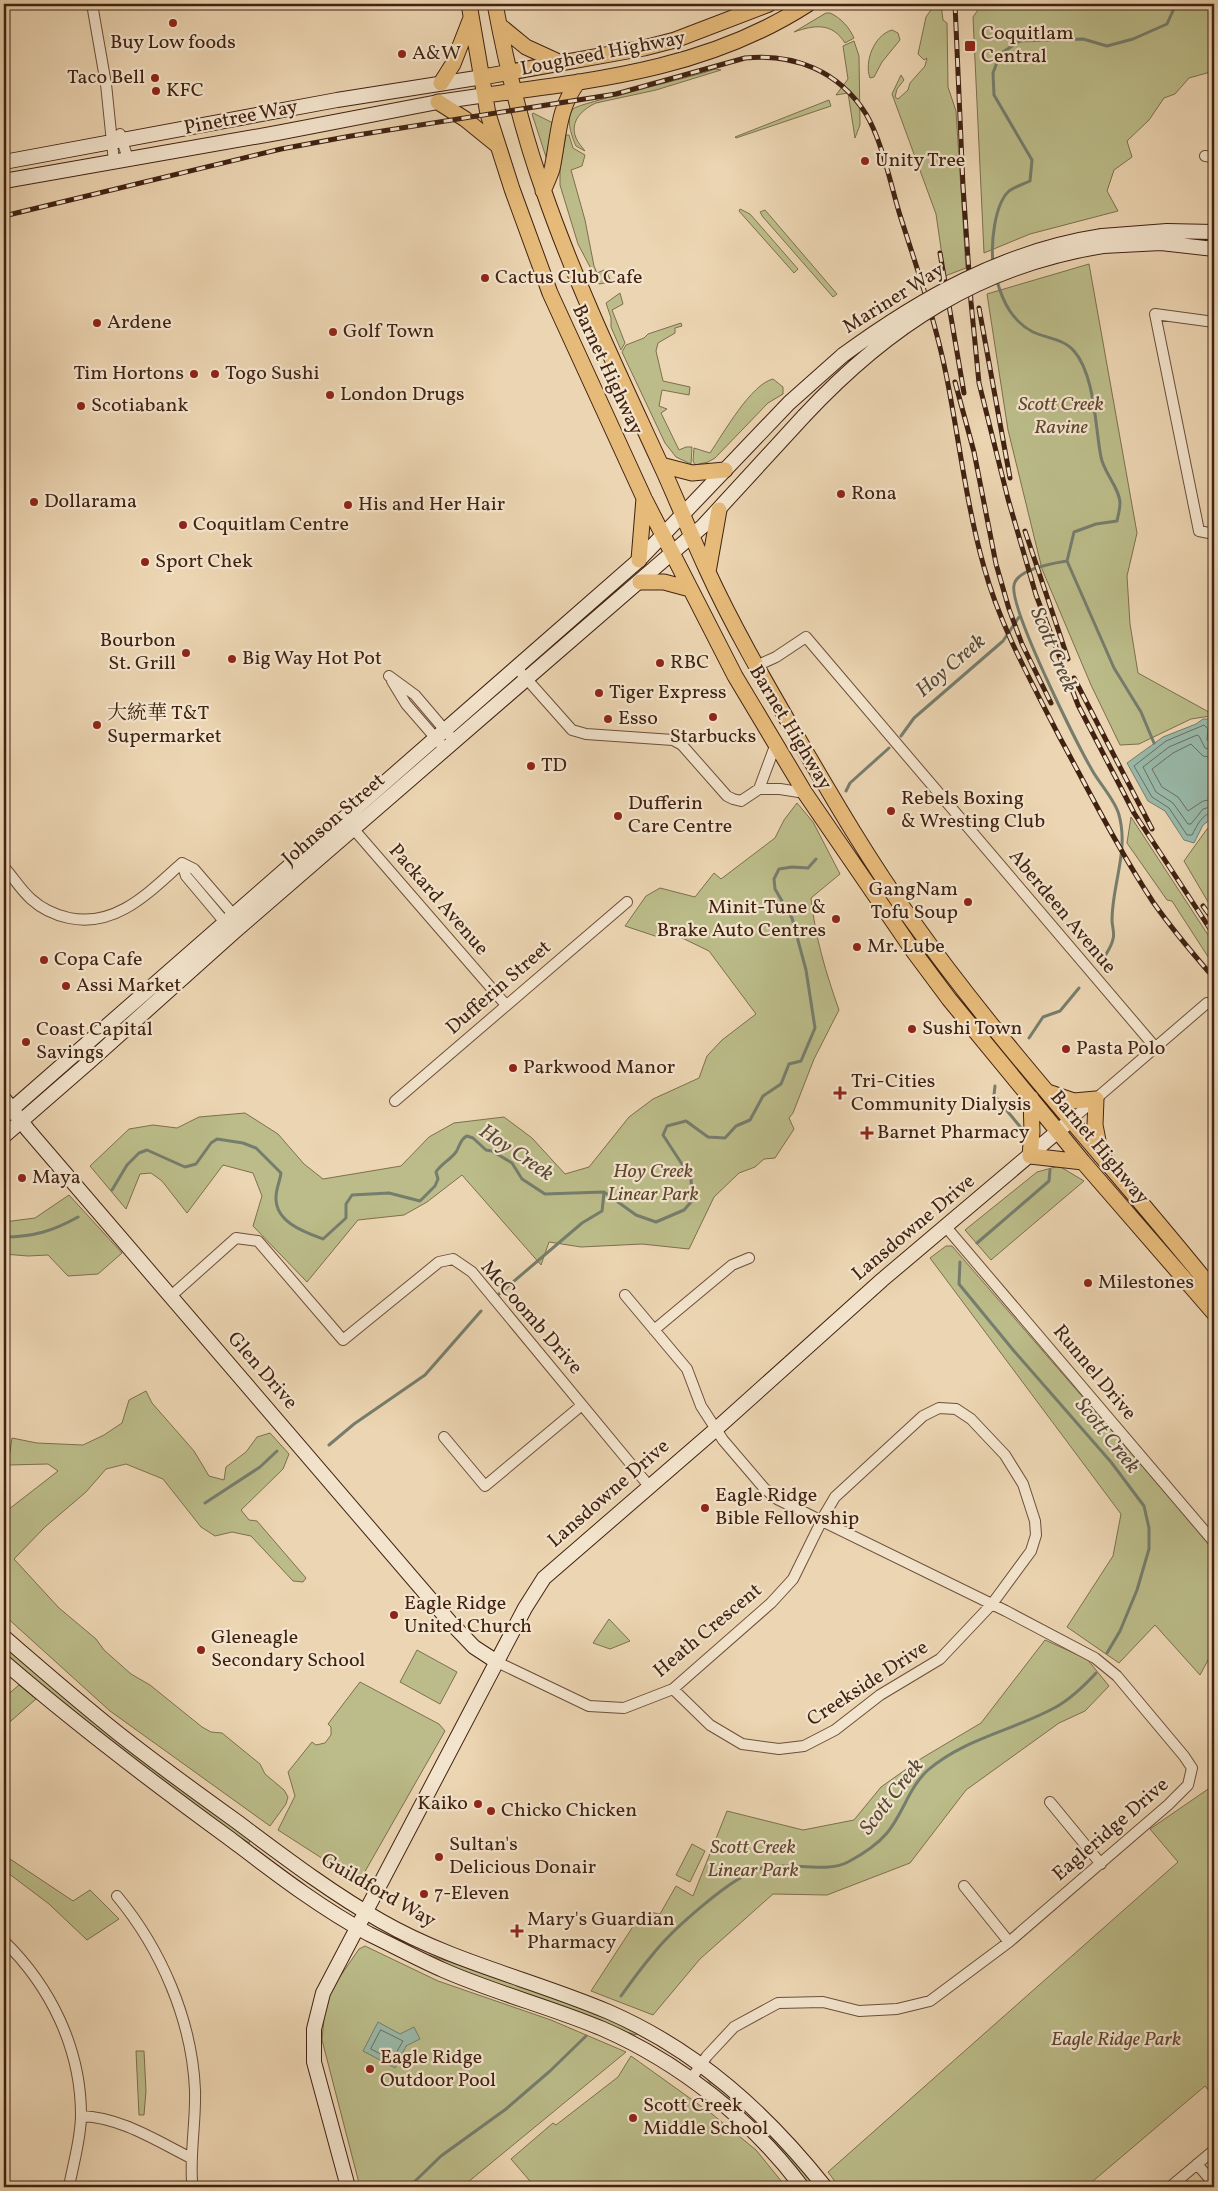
<svg xmlns="http://www.w3.org/2000/svg" width="1218" height="2191" font-family="Vollkorn,'Noto Serif SC',serif">
<style>
.green{fill:#bbbc89;stroke:#7e6f4e}
.water{fill:#99b9a9;stroke:#767d6d}
.lines{fill:none;stroke-linecap:round;stroke-linejoin:round}
.shore{stroke:#6d6e5e;stroke-width:1}
.stream{stroke:#767d6d;stroke-width:3}
.street-casing{stroke:#6c4f3a;stroke-width:12}
.secondary-casing{stroke:#412212;stroke-width:16}
.primary-casing{stroke:#412212;stroke-width:17}
.street{stroke:#f3e4cd;stroke-width:10}
.secondary{stroke:#f3e4cd;stroke-width:14}
.primary{stroke:#e6ba79;stroke-width:15}
.rail-casing{stroke:#412212;stroke-width:5}
.rail{stroke:#f3e4cd;stroke-width:3;stroke-dasharray:9;stroke-linecap:butt}
.secondary-bridge-casing{stroke:#412212;stroke-width:16;stroke-linecap:butt}
.secondary-bridge{stroke:#f3e4cd;stroke-width:14}
.poi-dot{fill:#8f2418;stroke:#f3e4cd;stroke-width:2}
.labels{text-anchor:middle;dominant-baseline:central;stroke-width:4.5;stroke-linejoin:round;paint-order:stroke}
.poi-label{font-size:20px;fill:#412212;stroke:#f3e4cd;text-anchor:start}
.street-label{font-size:20px;fill:#412212;stroke:#f3e4cd}
.park-label{font-size:20px;font-style:italic;fill:#604830;stroke:#f3e4cd}
.water-label{font-size:21px;font-style:italic;fill:#574838;stroke:#f3e4cd}
</style>
<rect width="100%" height="100%" fill="#ecd5b2"/>
<filter id="stains"><feTurbulence type="fractalNoise" baseFrequency=".004" numOctaves="4"/><feColorMatrix values="0 0 0 0 .2 0 0 0 0 .09 0 0 0 0 .02 0 0 0 .5 -.17"/></filter>
<radialGradient id="worn" r=".72"><stop offset=".6" stop-color="#630" stop-opacity="0"/><stop offset="1" stop-color="#630" stop-opacity=".3"/></radialGradient>
<!-- green -->
<path class="green" d="M935 4H941L943 20 947 23 948 87 956 111 966 268 945 276 936 214 892 94 901 75 904 80 897 89 895 97 898 99 908 90 910 83 925 66 927 58 924 60 918 54 926 17Z
M982 4H1214V71L1189 78 1175 94 1164 98 1149 120 1127 141 1132 157 1114 170 1107 191 1118 211 1030 234 984 253 973 17Z
M826 13H830C841 18 849 27 854 38L845 43C832 22 814 25 794 32Z
M892 30 898 33 900 40 882 62 874 77 870 78C864 62 874 35 892 30Z
M854 41 859 56 860 125 855 138 848 93 836 95 848 79 843 46Z
M715 69 721 70 656 90 596 103C583 109 569 121 576 138 578 143 582 147 585 151L576 146C572 137 565 119 573 109 578 103 695 77 715 69Z
M829 100 831 106 736 138 735 137Z
M533 113 553 123 547 160 532 114Z
M566 135H569L573 148 585 155 582 166 571 170 585 220 594 266 597 273 604 270 607 272 611 282 599 284 578 244 560 185V169Z
M740 209 750 214 798 269 794 273 739 211Z
M765 210 837 294 833 297 763 217 760 212Z
M1089 264 1137 533 1127 576 1130 624 1138 673 1207 711 1214 719V723L1210 716 1191 719 1139 744 1120 745 1091 685 1042 569 1008 430 987 294Z
M620 293 623 304 612 310 625 343 621 350 611 327V318L606 303Z
M681 323 682 326 675 328V333L658 343 656 351 663 381 690 387 689 395 662 390 659 406 667 409 661 413 679 450 686 447H692L691 464 676 457 665 443 622 352 626 345 644 338 648 334Z
M773 379 783 387V394L768 403 715 458 708 462 695 465 693 461 694 448 710 453C723 434 751 384 773 379Z
M797 803 813 822 840 874 811 898C815 937 826 973 839 1010L814 1059 793 1113 789 1118 794 1129 775 1158 764 1159 755 1167 739 1173 714 1197 689 1249 642 1244 581 1247 549 1242 541 1265 462 1175 427 1202 404 1215 358 1220 307 1282 253 1226 262 1196 253 1173 223 1165 187 1213 162 1181 151 1173 140 1174 126 1209 90 1166 129 1129 153 1125 177 1128 199 1117 245 1113 278 1134 304 1164 323 1179 401 1166 429 1137 454 1123 504 1117 532 1138 565 1174 589 1167 629 1117 653 1099 699 1078 707 1056 722 1040 756 1014 709 951 676 935 655 936 625 926 646 896 660 888 695 897 714 873 721 879 775 838 784 820Z
M1131 817 1214 944V966L1172 901 1167 900 1127 843Z
M1214 825V912L1184 861 1207 829Z
M1059 1166 1084 1181 991 1260 965 1230 1037 1172Z
M69 1195 122 1253 98 1274 68 1276 48 1255 28 1256 4 1254V1222L35 1218Z
M946 1246H952L1214 1549V1649L1200 1675 1155 1625 1119 1663 1067 1627 1113 1556 1121 1514 930 1258Z
M146 1391 152 1403 194 1451 209 1476 224 1480 226 1467 246 1452 257 1437 270 1433 289 1454 283 1469 241 1510 249 1520 257 1521 306 1578 303 1582 293 1581 251 1536 232 1532 215 1536 201 1527 163 1479 126 1464 106 1469 86 1492 45 1527 14 1559 59 1608 96 1639 104 1650 131 1674 150 1685 202 1727 211 1732 222 1733 260 1764 265 1774 284 1790 288 1797 286 1804 270 1826 110 1711 4 1615V1513L58 1471 48 1464 8 1465 12 1438 37 1443 83 1445 104 1435 122 1423 129 1400Z
M609 1619 630 1641 610 1649 593 1643Z
M1045 1640 1087 1659 1109 1686 1085 1711 1059 1723 966 1790 910 1863 827 1895 773 1894 700 1959 653 2015 591 1991 643 1911 660 1914 676 1886 693 1896 727 1811 803 1830 854 1820 881 1787 922 1758 981 1723Z
M4 1647 121 1744 251 1839 249 1843 233 1834 71 1711 4 1654Z
M417 1650 457 1672 440 1704 400 1682Z
M360 1682 439 1724 445 1731 359 1882 278 1830 295 1796 288 1772 312 1742 316 1745 325 1743 331 1735V1727L328 1724Z
M19 1685 36 1699 4 1727V1698Z
M1214 1785V2097L1205 2086 1086 2187H839L828 2172 1178 1862 1150 1829Z
M692 1844 705 1851 690 1882 676 1875Z
M4 1855 73 1901 90 1890 119 1919 87 1940 49 1904 4 1870Z
M365 1946 438 1981 551 2020 626 2052 462 2187H360L322 2040 326 1997 359 1949Z
M429 1955 571 2002 637 2032 636 2035 612 2028 428 1958Z
M136 2051H144L146 2091 144 2115H139Z
M631 2056 712 2114 756 2150 786 2187H535L511 2159 553 2123 556 2125 618 2077Z
M709 2078 749 2111 819 2187H809L712 2087 708 2080Z"/>
<!-- water -->
<path class="water" d="M1203 719H1209L1213 727 1211 738 1214 741V817L1203 825 1194 843 1184 840 1165 811 1148 801 1127 763 1163 737 1196 724Z
M378 2022 400 2034 414 2027 420 2039 406 2046 395 2068 363 2051Z"/>
<g class="lines">
<!-- shore -->
<path class="shore" d="M1214 744 1207 740 1208 729 1204 725 1166 741 1134 766 1152 797 1169 808 1187 835H1192C1197 826 1202 813 1214 812
M1214 751 1205 748 1199 736 1197 735 1169 747 1143 767 1156 792 1173 803 1188 824H1191L1203 809 1214 806
M1214 758 1203 756 1191 744 1173 753 1152 769 1162 787 1178 797 1188 811 1203 801 1214 799
M381 2030 403 2041 392 2060 371 2049Z"/>
<!-- stream -->
<path class="stream" d="M993 263C991 244 994 205 1009 191 1014 187 1024 184 1030 181L1032 160 994 95 993 73 1000 54 1020 41 1083 39 1107 46 1133 39 1167 24 1176 4
M997 281C1003 302 1012 321 1033 332 1046 338 1064 339 1074 351 1095 375 1095 427 1101 457 1103 471 1120 489 1120 503 1120 509 1118 516 1117 521L1096 524 1074 532 1067 561
M1067 561C1054 563 1017 569 1014 585 1009 608 1077 744 1092 770 1099 783 1116 801 1119 815 1129 851 1112 885 1112 920 1112 927 1115 933 1113 939 1112 945 1108 951 1105 956
M1067 561 1114 668 1141 712 1154 743
M901 736 914 718 1003 641 1019 617
M846 791 850 783 889 748
M1029 1038 1043 1017 1060 1011 1079 988
M995 1086 994 1095 1022 1129
M112 1190 127 1165 139 1153 147 1150 185 1167 196 1164 211 1143 217 1139 243 1143 256 1148 281 1173C280 1181 276 1189 276 1197 275 1222 304 1232 323 1239L346 1218V1204L352 1195 389 1193 420 1201 435 1186 438 1179 436 1172C441 1164 450 1160 456 1152 460 1146 460 1139 467 1136L473 1138 486 1150 492 1151 512 1163 522 1179 545 1194 604 1192 636 1215 656 1222 684 1210 692 1201 691 1178 663 1135 667 1126 686 1121 708 1137 725 1138 736 1126 750 1120 763 1096 781 1084 789 1064 801 1061 815 1028 806 970 792 918 775 889 774 879 779 869 792 867 808 868 816 859
M4 1237C33 1237 53 1231 78 1217
M977 1243 1049 1181 1050 1170
M960 1262 959 1284 1014 1351 1111 1462 1144 1506 1149 1528V1549L1137 1590 1120 1631 1107 1653
M499 1294 582 1223 602 1211 604 1193
M329 1445 354 1424 425 1375 481 1311
M205 1503 260 1467 277 1451
M621 1996C631 1982 642 1967 653 1954 672 1930 733 1875 762 1868 788 1861 825 1874 848 1862 863 1854 876 1846 887 1833 903 1814 909 1787 928 1770 965 1738 1015 1730 1056 1707 1072 1698 1084 1686 1096 1673
M409 2187 441 2156 506 2109 550 2071 586 2036"/>
<defs>
<path id="street" d="M92 4 106 84 114 162
M120 134 128 159
M1205 156 1214 157
M1214 322 1155 314 1199 531 1214 534
M756 666 776 657 806 637 1155 1047
M516 667 572 730 586 734 673 740 682 745 727 796 733 799 741 801 759 789 775 746
M389 676 415 695 455 742
M392 681 406 704 446 750
M759 789H780L805 793
M350 825 506 1005
M182 863 186 876 228 926
M182 863 194 869 237 919
M4 867C13 877 21 890 31 899 42 909 55 915 69 918 117 928 150 891 182 863
M395 1101 627 902
M1070 1121 1207 1003 1214 1005
M946 1227 1214 1542
M625 1295 687 1369 701 1406 723 1440 764 1488 777 1499 1006 1611 1095 1658 1117 1676 1184 1756 1192 1768 1188 1785 1168 1805 1009 1942 930 2001 897 2009 859 2011 823 2002 778 2003 734 2027 707 2056 691 2079
M171 1296 236 1238 258 1241 343 1340 439 1262 453 1259 472 1272 649 1486
M654 1330 732 1265 749 1258
M444 1437 485 1486 582 1405
M497 1662 589 1706 624 1708 673 1689 771 1603 793 1579 825 1514 835 1497 923 1416 939 1408 956 1409 971 1419 1005 1455 1023 1484 1035 1521 1036 1535 1031 1551 992 1604 940 1659 880 1695 835 1730 804 1746 779 1749 742 1744 710 1725 673 1689
M1050 1802 1101 1864
M964 1886 1009 1942
M117 1896C161 1949 192 2020 195 2090 196 2121 190 2151 192 2181
M4 1941C51 1987 81 2049 81 2115 81 2139 73 2164 69 2187
M81 2116C120 2117 157 2141 191 2158
M1197 2164 1214 2184
M1170 2187 1214 2150"/>
<path id="secondary" d="M4 162 337 100 483 77
M4 181 277 133 438 102 486 95
M1102 236 1167 231 1214 232
M1103 246 1161 243 1214 249
M4 1099 28 1130 450 1622 474 1647 497 1662
M4 1116 639 560 789 403 843 355
M4 1136 89 1062 234 932 703 526 804 416
M4 1637C42 1670 80 1703 119 1734 157 1764 197 1793 236 1821 283 1856 330 1892 381 1921 452 1962 534 1980 609 2012 698 2051 766 2113 825 2187
M4 1662C76 1724 152 1782 229 1838 274 1872 319 1907 369 1934 394 1946 418 1959 443 1970 495 1993 551 2007 603 2029 680 2063 751 2119 802 2187
M348 2187 314 2062V2029L323 1993 525 1608 544 1578 715 1430 882 1280 1070 1121"/>
<path id="primary" d="M469 4 488 114 512 189 550 293 644 498 735 676 805 793 914 952 949 999 1083 1162 1214 1313
M495 4C507 68 522 131 544 192 576 284 618 372 659 461 676 497 690 534 707 570 734 629 767 685 800 742 835 802 870 862 911 919 1004 1050 1114 1166 1214 1291
M499 25 526 47 561 63
M483 77 644 48 675 40 769 4
M441 83 453 64 471 18
M486 95C599 80 709 68 808 4
M438 102 465 119 497 145
M543 191C546 184 550 176 552 169 559 136 557 110 578 82
M661 465 692 473 725 470
M639 560 644 498
M708 572 719 510
M640 582H664L690 589
M1048 1092 1074 1101 1096 1099 1095 1125 1101 1156
M1031 1098 1032 1132 1030 1156 1083 1162"/>
</defs>
<!-- street casing -->
<use href="#street" class="street-casing"/>
<!-- secondary casing -->
<use href="#secondary" class="secondary-casing"/>
<!-- primary casing -->
<use href="#primary" class="primary-casing"/>
<!-- street -->
<use href="#street" class="street"/>
<!-- secondary -->
<use href="#secondary" class="secondary"/>
<!-- primary -->
<use href="#primary" class="primary"/>
<defs>
<path id="rail" d="M955 4 963 186 971 302 979 383 1008 499 1036 595 1078 705 1134 813 1214 935
M4 216 281 149 351 136 616 94 745 58C794 53 839 71 866 114 882 141 890 182 899 212 916 266 935 319 946 374 959 438 966 504 984 567 1000 626 1031 681 1059 736 1089 791 1118 849 1153 902 1172 929 1193 954 1214 978
M940 253 964 393
M979 308 1010 478
M955 382 974 452 996 564 1009 609 1022 644 1051 703
M1025 531 1068 659
M1074 678 1152 829
M1203 906 1214 921"/>
</defs>
<!-- rail casing -->
<use href="#rail" class="rail-casing"/>
<!-- rail -->
<use href="#rail" class="rail"/>
<defs>
<path id="secondary-bridge" d="M843 355C921 298 1004 251 1102 236
M804 416C888 326 979 266 1103 246"/>
</defs>
<!-- secondary-bridge casing -->
<use href="#secondary-bridge" class="secondary-bridge-casing"/>
<!-- secondary-bridge -->
<use href="#secondary-bridge" class="secondary-bridge"/>
</g>
<!-- markers -->
<g class="poi-dot">
<circle cx="173" cy="23" r="5"/>
<rect x="964" y="40" width="12" height="12" rx="2.5"/>
<circle cx="402" cy="54" r="5"/>
<circle cx="155" cy="78" r="5"/>
<circle cx="156" cy="91" r="5"/>
<circle cx="865" cy="161" r="5"/>
<circle cx="485" cy="278" r="5"/>
<circle cx="97" cy="323" r="5"/>
<circle cx="333" cy="332" r="5"/>
<circle cx="194" cy="374" r="5"/>
<circle cx="215" cy="374" r="5"/>
<circle cx="330" cy="395" r="5"/>
<circle cx="81" cy="406" r="5"/>
<circle cx="841" cy="494" r="5"/>
<circle cx="34" cy="502" r="5"/>
<circle cx="348" cy="505" r="5"/>
<circle cx="183" cy="525" r="5"/>
<circle cx="145" cy="562" r="5"/>
<circle cx="186" cy="653" r="5"/>
<circle cx="232" cy="659" r="5"/>
<circle cx="660" cy="663" r="5"/>
<circle cx="599" cy="693" r="5"/>
<circle cx="713" cy="717" r="5"/>
<circle cx="608" cy="719" r="5"/>
<circle cx="97" cy="725" r="5"/>
<circle cx="531" cy="766" r="5"/>
<circle cx="891" cy="811" r="5"/>
<circle cx="618" cy="816" r="5"/>
<circle cx="968" cy="902" r="5"/>
<circle cx="836" cy="919" r="5"/>
<circle cx="857" cy="947" r="5"/>
<circle cx="44" cy="960" r="5"/>
<circle cx="66" cy="986" r="5"/>
<circle cx="912" cy="1029" r="5"/>
<circle cx="26" cy="1042" r="5"/>
<circle cx="1066" cy="1049" r="5"/>
<circle cx="513" cy="1068" r="5"/>
<path d="M837.5 1085.5h5v5h5v5h-5v5h-5v-5h-5v-5h5z"/>
<path d="M864.5 1125.5h5v5h5v5h-5v5h-5v-5h-5v-5h5z"/>
<circle cx="22" cy="1178" r="5"/>
<circle cx="1088" cy="1283" r="5"/>
<circle cx="705" cy="1508" r="5"/>
<circle cx="394" cy="1615" r="5"/>
<circle cx="201" cy="1650" r="5"/>
<circle cx="478" cy="1804" r="5"/>
<circle cx="491" cy="1811" r="5"/>
<circle cx="439" cy="1857" r="5"/>
<circle cx="424" cy="1894" r="5"/>
<path d="M514.5 1923.5h5v5h5v5h-5v5h-5v-5h-5v-5h5z"/>
<circle cx="370" cy="2069" r="5"/>
<circle cx="633" cy="2118" r="5"/>
</g>
<g class="labels">
<!-- poi labels -->
<g class="poi-label">
<text x="981" y="34">Coquitlam<tspan x="981" dy="23">Central</tspan></text>
<text x="173" y="43" text-anchor="middle">Buy Low foods</text>
<text x="412" y="54">A&amp;W</text>
<text x="145" y="78" text-anchor="end">Taco Bell</text>
<text x="166" y="91">KFC</text>
<text x="875" y="161">Unity Tree</text>
<text x="495" y="278">Cactus Club Cafe</text>
<text x="107" y="323">Ardene</text>
<text x="343" y="332">Golf Town</text>
<text x="184" y="374" text-anchor="end">Tim Hortons</text>
<text x="225" y="374">Togo Sushi</text>
<text x="340" y="395">London Drugs</text>
<text x="91" y="406">Scotiabank</text>
<text x="851" y="494">Rona</text>
<text x="44" y="502">Dollarama</text>
<text x="358" y="505">His and Her Hair</text>
<text x="193" y="525">Coquitlam Centre</text>
<text x="155" y="562">Sport Chek</text>
<text x="176" y="641" text-anchor="end">Bourbon<tspan x="176" dy="23">St. Grill</tspan></text>
<text x="242" y="659">Big Way Hot Pot</text>
<text x="670" y="663">RBC</text>
<text x="609" y="693">Tiger Express</text>
<text x="107" y="714">大統華 T&amp;T<tspan x="107" dy="23">Supermarket</tspan></text>
<text x="618" y="719">Esso</text>
<text x="713" y="737" text-anchor="middle">Starbucks</text>
<text x="541" y="766">TD</text>
<text x="901" y="799">Rebels Boxing<tspan x="901" dy="23">&amp; Wresting Club</tspan></text>
<text x="628" y="804">Dufferin<tspan x="628" dy="23">Care Centre</tspan></text>
<text x="958" y="890" text-anchor="end">GangNam<tspan x="958" dy="23">Tofu Soup</tspan></text>
<text x="826" y="908" text-anchor="end">Minit-Tune &amp;<tspan x="826" dy="23">Brake Auto Centres</tspan></text>
<text x="867" y="947">Mr. Lube</text>
<text x="54" y="960">Copa Cafe</text>
<text x="76" y="986">Assi Market</text>
<text x="922" y="1029">Sushi Town</text>
<text x="36" y="1030">Coast Capital<tspan x="36" dy="23">Savings</tspan></text>
<text x="1076" y="1049">Pasta Polo</text>
<text x="523" y="1068">Parkwood Manor</text>
<text x="851" y="1082">Tri-Cities<tspan x="851" dy="23">Community Dialysis</tspan></text>
<text x="877" y="1133">Barnet Pharmacy</text>
<text x="32" y="1178">Maya</text>
<text x="1098" y="1283">Milestones</text>
<text x="715" y="1496">Eagle Ridge<tspan x="715" dy="23">Bible Fellowship</tspan></text>
<text x="404" y="1604">Eagle Ridge<tspan x="404" dy="23">United Church</tspan></text>
<text x="211" y="1638">Gleneagle<tspan x="211" dy="23">Secondary School</tspan></text>
<text x="468" y="1804" text-anchor="end">Kaiko</text>
<text x="501" y="1811">Chicko Chicken</text>
<text x="449" y="1845">Sultan's<tspan x="449" dy="23">Delicious Donair</tspan></text>
<text x="434" y="1894">7-Eleven</text>
<text x="527" y="1920">Mary's Guardian<tspan x="527" dy="23">Pharmacy</tspan></text>
<text x="380" y="2058">Eagle Ridge<tspan x="380" dy="23">Outdoor Pool</tspan></text>
<text x="643" y="2106">Scott Creek<tspan x="643" dy="23">Middle School</tspan></text>
</g>
<!-- street labels -->
<g class="street-label">
<text transform="translate(603 54) rotate(-11)">Lougheed Highway</text>
<text transform="translate(241 118) rotate(-11)">Pinetree Way</text>
<text transform="translate(894 299) rotate(-32)">Mariner Way</text>
<text transform="translate(607 370) rotate(65)">Barnet Highway</text>
<text transform="translate(790 728) rotate(59)">Barnet Highway</text>
<text transform="translate(334 820) rotate(-41)">Johnson Street</text>
<text transform="translate(438 900) rotate(49)">Packard Avenue</text>
<text transform="translate(1062 912) rotate(50)">Aberdeen Avenue</text>
<text transform="translate(499 988) rotate(-41)">Dufferin Street</text>
<text transform="translate(1099 1148) rotate(50)">Barnet Highway</text>
<text transform="translate(914 1228) rotate(-40)">Lansdowne Drive</text>
<text transform="translate(531 1318) rotate(49)">McCoomb Drive</text>
<text transform="translate(262 1371) rotate(49)">Glen Drive</text>
<text transform="translate(1094 1373) rotate(50)">Runnel Drive</text>
<text transform="translate(609 1494) rotate(-41)">Lansdowne Drive</text>
<text transform="translate(708 1631) rotate(-40)">Heath Crescent</text>
<text transform="translate(868 1684) rotate(-33)">Creekside Drive</text>
<text transform="translate(1111 1830) rotate(-41)">Eagleridge Drive</text>
<text transform="translate(378 1891) rotate(30)">Guildford Way</text>
</g>
<!-- park labels -->
<g class="park-label">
<text x="1061" y="405">Scott Creek<tspan x="1061" dy="23">Ravine</tspan></text>
<text x="653" y="1172">Hoy Creek<tspan x="653" dy="23">Linear Park</tspan></text>
<text x="753" y="1848">Scott Creek<tspan x="753" dy="23">Linear Park</tspan></text>
<text x="1116" y="2040">Eagle Ridge Park</text>
</g>
<!-- water labels -->
<g class="water-label">
<text transform="translate(1053 650) rotate(67)">Scott Creek</text>
<text transform="translate(951 666) rotate(-41)">Hoy Creek</text>
<text transform="translate(516 1153) rotate(34)">Hoy Creek</text>
<text transform="translate(1107 1436) rotate(51)">Scott Creek</text>
<text transform="translate(892 1797) rotate(-52)">Scott Creek</text>
</g>
</g>
<!-- margin -->
<rect width="1218" height="2191" fill="none" stroke="#ecd5b2" stroke-width="20"/>
<rect x="5" y="5" width="1208" height="2181" fill="none" stroke="#412212" stroke-width="2.5"/>
<rect x="10" y="10" width="1198" height="2171" fill="none" stroke="#412212"/>
<rect width="100%" height="100%" filter="url(#stains)"/>
<rect width="100%" height="100%" fill="url(#worn)"/>
</svg>
